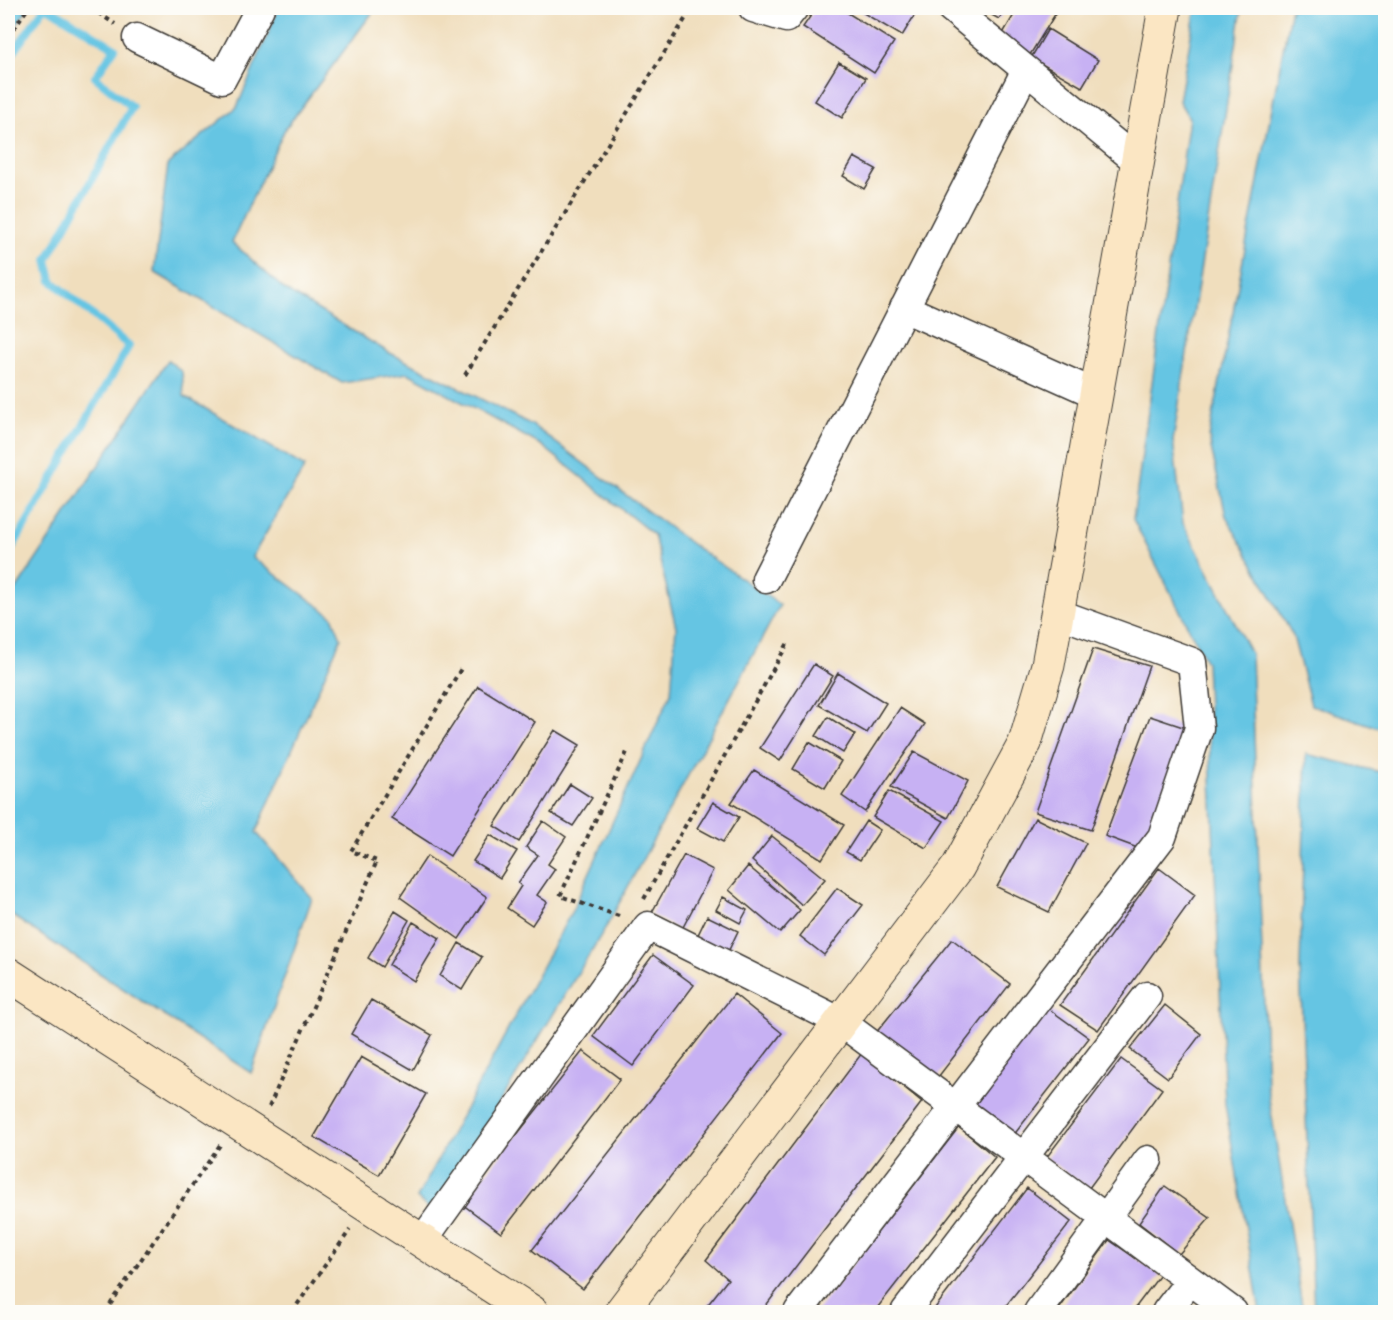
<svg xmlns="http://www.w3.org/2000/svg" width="1393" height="1320" font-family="Itim,sans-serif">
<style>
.water{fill:#65c5e3;stroke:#407080;stroke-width:1.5}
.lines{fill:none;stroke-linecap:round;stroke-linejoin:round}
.stream{stroke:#65c5e3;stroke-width:8}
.building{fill:#c7b1f3}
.street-casing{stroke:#3c3934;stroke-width:31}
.secondary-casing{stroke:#3c3934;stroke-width:35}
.path{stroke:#3c3934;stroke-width:4;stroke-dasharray:4.5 4.5;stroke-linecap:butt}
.street{stroke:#fff;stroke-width:28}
.secondary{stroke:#fbe6c3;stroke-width:33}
</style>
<rect width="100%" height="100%" fill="#fdfcf7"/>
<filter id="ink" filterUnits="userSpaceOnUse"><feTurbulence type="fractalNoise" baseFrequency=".0167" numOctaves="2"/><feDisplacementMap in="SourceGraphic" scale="12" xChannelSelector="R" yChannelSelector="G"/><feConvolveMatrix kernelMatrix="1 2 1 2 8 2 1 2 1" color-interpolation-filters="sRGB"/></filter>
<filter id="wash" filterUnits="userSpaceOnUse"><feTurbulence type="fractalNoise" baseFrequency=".008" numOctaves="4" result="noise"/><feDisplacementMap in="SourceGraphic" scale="24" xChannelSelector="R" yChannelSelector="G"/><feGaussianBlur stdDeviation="1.35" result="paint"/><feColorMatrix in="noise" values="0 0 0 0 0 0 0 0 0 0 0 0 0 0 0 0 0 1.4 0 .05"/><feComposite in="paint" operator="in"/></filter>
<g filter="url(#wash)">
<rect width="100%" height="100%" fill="#f0debd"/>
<!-- water -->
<path class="water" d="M8 8H28L8 38Z
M279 8H376L285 129 232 242 285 290 388 352 532 425 697 548 780 605 609 922 433 1213 417 1198 573 909 671 693 676 627 654 535 541 445 408 373 342 383 154 272 168 164 237 107Z
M1196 8H1242L1173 441 1183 523 1251 654 1267 1086 1303 1312H1260L1225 1104 1206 662 1133 519 1189 118 1179 101Z
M1291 8H1385V730L1311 705 1293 636 1226 516 1209 438Z
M168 360 182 372 184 396 305 467 252 557 332 616 341 638 256 832 312 898 251 1073 8 913V602Z
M1306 754 1385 773V1312H1314L1300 968Z"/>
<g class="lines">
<!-- stream -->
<path class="stream" d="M8 60 44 8
M8 555 129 346 52 281 47 260 132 107 95 77 115 48 49 8"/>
</g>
<g id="blocks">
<!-- building -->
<path class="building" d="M816 8H840L894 42 874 73 803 27Z
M855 8H919L902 36Z
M979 8H1006L999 19Z
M1018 8H1059L1028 58 999 40Z
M1048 29 1098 60 1082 87 1031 58Z
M839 62 866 78 842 118 815 101Z
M854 157 876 169 864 189 843 176Z
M1093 649 1149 666 1091 830 1035 812Z
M814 664 833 676 780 761 760 748Z
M838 673 886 703 867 733 819 705Z
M478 686 535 722 450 856 392 819Z
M900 708 925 724 865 812 842 796Z
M1150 716 1186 728 1143 850 1105 836Z
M828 717 855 734 843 753 816 736Z
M555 730 580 745 519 842 494 826Z
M809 742 841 761 825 788 793 769Z
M914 752 968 781 948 818 891 787Z
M754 770 844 825 822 859 731 803Z
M570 784 592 798 573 826 551 813Z
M889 791 944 821 926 848 873 817Z
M713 802 739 817 723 842 697 828Z
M1035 818 1086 843 1049 912 997 887Z
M543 821 566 837 548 864 555 869 537 895 547 902 532 925 507 908 521 886 518 883 538 855 526 847Z
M866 821 880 830 860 860 846 852Z
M490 835 517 851 500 878 473 861Z
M772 836 825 879 802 905 752 861Z
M684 855 713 870 681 931 651 914Z
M427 856 487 897 459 939 400 897Z
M748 866 800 910 780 933 729 890Z
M1159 868 1195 895 1098 1030 1060 1005Z
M837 888 863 905 824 955 800 936Z
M723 897 747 910 740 923 716 910Z
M395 911 409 920 382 967 368 958Z
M707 916 738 931 726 956 695 941Z
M413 922 440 938 414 981 389 965Z
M952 939 1010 984 935 1081 875 1034Z
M459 943 482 957 462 990 440 976Z
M653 955 694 985 633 1066 593 1036Z
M734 994 782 1033 583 1289 532 1250Z
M371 1000 432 1035 413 1070 351 1034Z
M1165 1005 1201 1034 1168 1078 1130 1049Z
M1045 1006 1089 1038 1013 1136 973 1108Z
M583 1051 620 1079 501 1233 462 1204Z
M862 1053 922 1102 761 1312H702L728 1279 706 1260Z
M361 1057 426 1094 379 1175 314 1137Z
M1121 1059 1162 1089 1089 1188 1046 1158Z
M959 1127 995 1157 874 1312H816Z
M1165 1186 1210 1218 1179 1254 1139 1223Z
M1027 1188 1071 1222 1001 1312H932Z
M1109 1240 1160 1275 1132 1312H1057Z"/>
</g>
</g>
<g filter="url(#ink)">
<use href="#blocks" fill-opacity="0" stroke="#3c3934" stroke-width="1.5"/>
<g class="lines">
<defs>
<path id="street" d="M753 8 786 18 794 8
M951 8 1138 162
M137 38 222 79 260 8
M904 308 1096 394
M766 579 1026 70
M423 1240 648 926 841 1022 1233 1312
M798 1312 1162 837 1199 728 1192 662 1057 613
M905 1312 1147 996
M1038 1312 1148 1160
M1166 1312 1189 1282"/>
<path id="secondary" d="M8 974 532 1312
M621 1312 958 867 1025 743 1048 665 1165 8"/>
</defs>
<!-- street casing -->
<use href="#street" class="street-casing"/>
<!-- secondary casing -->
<use href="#secondary" class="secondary-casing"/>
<!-- path -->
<path class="path" d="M91 8 115 24
M8 36 28 8
M465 375 692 8
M644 899 788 643
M619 916 560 896 627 752
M269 1107 377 861 351 851 462 667
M105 1312 220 1145
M292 1312 350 1230"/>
<!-- street -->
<use href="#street" class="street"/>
<!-- secondary -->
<use href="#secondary" class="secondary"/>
</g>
</g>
<!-- margin -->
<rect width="1393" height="1320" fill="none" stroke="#fdfcf7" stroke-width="30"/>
</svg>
